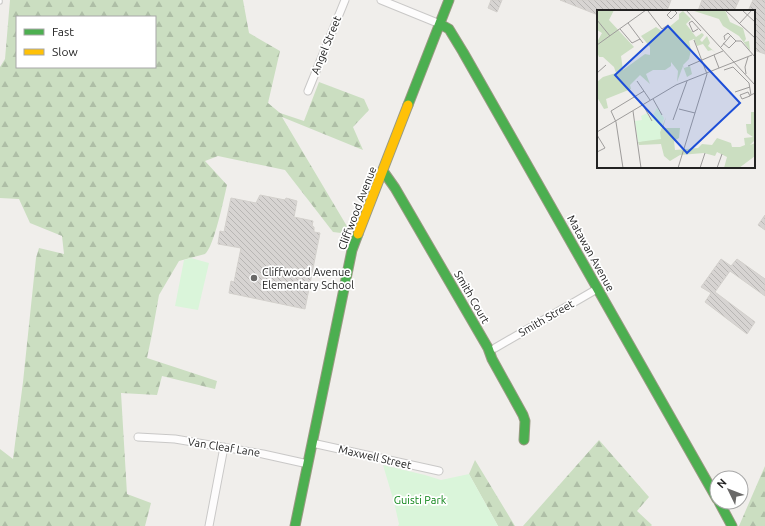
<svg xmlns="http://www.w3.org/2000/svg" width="765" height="526" font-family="Ubuntu,sans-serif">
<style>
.forest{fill:url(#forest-firs);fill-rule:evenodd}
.park{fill:#daf5da}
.building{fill:url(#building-back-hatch);stroke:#d3d0cc}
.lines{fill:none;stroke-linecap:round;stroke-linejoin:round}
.lane-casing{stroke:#c9c8c7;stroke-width:5.5}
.street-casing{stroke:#c9c8c7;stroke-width:9}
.fast-casing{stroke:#999a82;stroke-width:11}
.slow-casing{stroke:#999a82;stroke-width:11}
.lane{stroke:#fdfcfc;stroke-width:3.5}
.street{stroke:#fdfcfc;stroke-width:7}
.fast{stroke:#4caf50;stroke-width:9}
.slow{stroke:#ffc107;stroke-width:9}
.poi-dot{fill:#6a6968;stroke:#fff;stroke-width:1.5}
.labels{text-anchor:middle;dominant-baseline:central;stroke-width:3.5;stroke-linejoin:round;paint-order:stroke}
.street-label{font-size:11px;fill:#222;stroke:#fff}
.poi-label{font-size:11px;fill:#222;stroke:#fff;text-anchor:start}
.park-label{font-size:11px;fill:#0c8416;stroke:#fff}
.inset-road{fill:none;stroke:#9e9c9b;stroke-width:1}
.view{fill:#1d4ed8;fill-opacity:0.15;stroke:#1d4ed8;stroke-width:2}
.inset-edge{fill:none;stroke:#222;stroke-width:2}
</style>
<defs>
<pattern id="forest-firs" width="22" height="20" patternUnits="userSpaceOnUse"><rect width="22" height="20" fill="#cbdec1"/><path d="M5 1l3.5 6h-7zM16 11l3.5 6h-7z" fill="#aebea6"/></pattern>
<pattern id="building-back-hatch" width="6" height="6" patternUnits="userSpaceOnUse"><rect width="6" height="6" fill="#d7d4d2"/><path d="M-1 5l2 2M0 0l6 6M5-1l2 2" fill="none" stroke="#b8b6b4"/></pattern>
</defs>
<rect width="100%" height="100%" fill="#f0eeeb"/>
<!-- forest -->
<path class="forest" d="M10 0H243L249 33 280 51 268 103 280 113 304 121 319 82 364 99 369 110 353 127 363 150 282 117 348 228 341 233 333 232 285 170 218 156 205 161 227 185C224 198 214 247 205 254L179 261 159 295 152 334 147 358 217 381 215 389 162 376 157 395 121 393 127 494 151 503 145 526H0V449L13 459 23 382 36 258 39 248 64 254 62 236 30 223 19 199 0 198V67L5 59ZM17 17H155V67H17Z
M599 440 649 497 637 511 652 525 651 526H523Z
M475 460 515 526H498L469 474Z
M765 466V526H739Z"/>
<!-- park -->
<path class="park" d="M191 258 209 263 198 310 175 306 184 260Z
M383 465 425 475 441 480 469 474 498 526H398L399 524 394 502Z"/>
<!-- building -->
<path class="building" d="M491 0H502L497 12 488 8Z
M560 0H671L667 11H598V15Z
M702 0H739L734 11H698Z
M753 0H765V54L754 50V11H748Z
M260 195 285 200 286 198 297 201 294 217 313 221 312 226 314 227V232L320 233 305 309 229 293 231 281 234 282 241 248 218 244 220 231 224 232 231 198 256 203Z
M765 215V230L758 225Z
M721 259 731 266 737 259 765 279V296L730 271 715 292 755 322 747 334 705 302 711 293 701 287Z"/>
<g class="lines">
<defs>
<path id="lane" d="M0 1V2"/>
<path id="street" d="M381 0 440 24
M308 91 345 0
M495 348 597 289
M138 437 175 439 263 454 308 464
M312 443 439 471
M209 526 224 447"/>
<path id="fast" d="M440 24 449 29 463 52 717 499
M408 105 449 0
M383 171 395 188 488 348 492 359 523 415 525 421 524 440
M719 502 732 526
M295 526 352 250 358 234"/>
<path id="slow" d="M358 234 408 105"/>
</defs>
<!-- lane casing -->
<use href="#lane" class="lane-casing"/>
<!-- street casing -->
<use href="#street" class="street-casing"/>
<!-- fast casing -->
<use href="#fast" class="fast-casing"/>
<!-- slow casing -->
<use href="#slow" class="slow-casing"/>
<!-- lane -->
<use href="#lane" class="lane"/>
<!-- street -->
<use href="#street" class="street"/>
<!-- fast -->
<use href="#fast" class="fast"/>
<!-- slow -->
<use href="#slow" class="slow"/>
</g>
<!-- markers -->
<circle class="poi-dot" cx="254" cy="278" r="4"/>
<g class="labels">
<!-- street labels -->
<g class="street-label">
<text transform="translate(326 45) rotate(-68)">Angel Street</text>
<text transform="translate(357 208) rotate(-69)">Cliffwood Avenue</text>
<text transform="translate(591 253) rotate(61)">Matawan Avenue</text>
<text transform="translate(472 297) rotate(60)">Smith Court</text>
<text transform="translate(546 318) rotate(-30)">Smith Street</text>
<text transform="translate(224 447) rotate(9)">Van Cleaf Lane</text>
<text transform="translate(375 457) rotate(13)">Maxwell Street</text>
</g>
<!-- poi labels -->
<g class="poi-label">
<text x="262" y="272">Cliffwood Avenue<tspan x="262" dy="13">Elementary School</tspan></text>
</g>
<!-- park labels -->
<g class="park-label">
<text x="420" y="500">Guisti Park</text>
</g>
</g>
<!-- overview -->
<g transform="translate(597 10)">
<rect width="158" height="158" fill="#f0eeeb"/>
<path d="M0 0H17L12 10 37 37 24 46 26 60 48 44 53 45V37L44 26 59 17 66 22 82 9V4L86 1 94 9 89 14 99 27 105 23 107 25 103 30 105 32 110 26 113 33 111 36 119 43 115 40 111 41 106 34 100 36 97 29 92 31 94 40 92 49 86 55 87 58 93 56 95 64 90 67 86 56 80 72 81 61 74 52V56L68 60H56L49 64 53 74 43 65 33 75 34 79 9 89 11 98 7 99 0 87V72L6 67 19 63 17 57 6 47H2L0 42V32L5 23 0 20ZM94 0H128L133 12 146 18 149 29 147 32 152 31 153 41 142 26 126 16 122 9ZM158 99V130L153 135 158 133V146L142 158H127L130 147 120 142 118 146 107 143 83 145 73 151 67 146 64 134 42 135 41 132 54 129 63 122 69 107 66 118H83L82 128 77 131 78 140 101 138 105 134 115 135 120 128 134 133 135 137H143L148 135 147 128 156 127 150 123 149 114H154V102H157Z" fill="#cbdec1"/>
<path d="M60 98 67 108 63 122 64 129 41 132 38 111 45 110 44 106 50 103 52 107 56 105Z" fill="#daf5da"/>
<path class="inset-road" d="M75 0 70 5 74 9 80 3 77 0M89 0 158 75M128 0 158 28M145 0 158 12M51 1 65 19 71 15M0 10 13 26M31 13 46 33M142 14 155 0M23 19 35 33 43 29M101 19 96 22 92 13 95 11 104 21M139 31H144L158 47M126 33 132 38 139 31 131 23 127 26 128 30M0 35 49 0M124 37 134 25M117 45 122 58M91 56 126 41M127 60 136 57 152 73 154 85M0 63 9 55M149 64 148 57 151 47M40 71 53 90M138 82 153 77M153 86 151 82 143 85 145 89 153 86 154 85 158 83M56 89 65 105M46 95 55 111M82 99 98 103M36 101 44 158M76 110 90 71M0 122 79 75 155 45M0 125 8 138 0 142M26 158 19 112 14 101 47 81M81 158 110 64 97 30M103 158 108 143M120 158 125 144"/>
<path class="view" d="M71 16 143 93 90 143 18 65Z"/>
<rect width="158" height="158" class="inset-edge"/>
</g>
<!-- legend -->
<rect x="16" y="16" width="140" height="52" fill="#ffffff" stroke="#a7a7a7"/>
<rect x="24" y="29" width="20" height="6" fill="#4caf50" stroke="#a7a7a7"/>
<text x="52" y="36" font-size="12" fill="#222222">Fast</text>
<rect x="24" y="49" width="20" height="6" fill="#ffc107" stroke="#a7a7a7"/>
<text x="52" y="56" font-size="12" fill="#222222">Slow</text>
<!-- north arrow -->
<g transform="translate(729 490) rotate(313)"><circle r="19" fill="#ffffff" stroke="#a7a7a7"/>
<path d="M0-3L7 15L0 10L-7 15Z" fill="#6a6968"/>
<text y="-6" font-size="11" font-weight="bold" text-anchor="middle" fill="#222222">N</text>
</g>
</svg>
